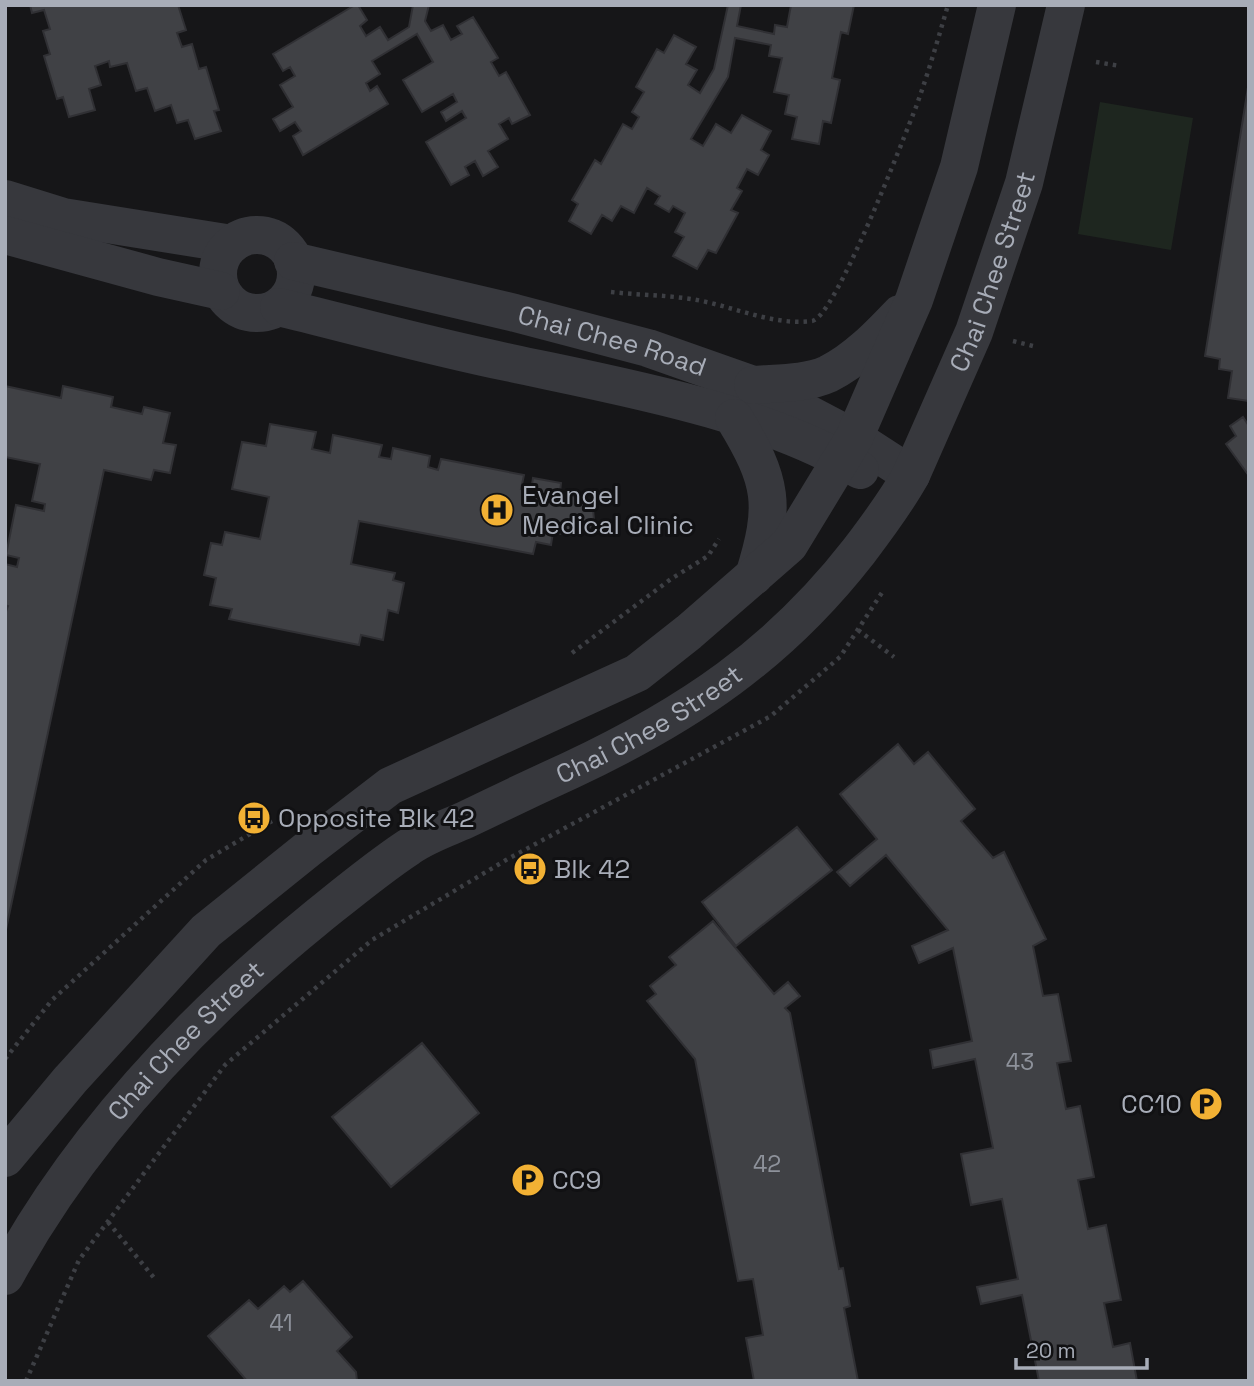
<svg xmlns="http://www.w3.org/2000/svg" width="1254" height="1386" font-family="'Space Grotesk',sans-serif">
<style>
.green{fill:#1e261f}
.building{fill:#404145;stroke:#303034;stroke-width:2}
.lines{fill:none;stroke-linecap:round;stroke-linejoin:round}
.path{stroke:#3d3f44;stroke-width:4.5;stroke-dasharray:3.5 5;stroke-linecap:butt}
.minor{stroke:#37383d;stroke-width:38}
.labels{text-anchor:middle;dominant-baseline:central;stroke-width:6;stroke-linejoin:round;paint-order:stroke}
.number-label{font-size:23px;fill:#8e929b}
.street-label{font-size:26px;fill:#a8adb8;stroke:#111113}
.poi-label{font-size:26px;fill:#a8adb8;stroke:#111113;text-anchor:start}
</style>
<rect width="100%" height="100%" fill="#161618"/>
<!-- green -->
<path class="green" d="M1100 102 1193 118 1171 250 1078 234Z"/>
<!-- building -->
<path class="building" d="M30 5H178L186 30 177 33 182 47 192 44 199 69 206 67 219 110 214 111 221 131 195 139 188 120 177 123 171 105 155 111 147 88 136 91 127 63 110 67 109 61 95 66 101 85 89 89 95 110 69 117 63 97 57 99 44 56 50 54 43 31 50 29 44 10 32 13Z
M355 5H358L367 20 360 26 366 36 380 27 388 40 409 27 413 5H429L425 21 431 31 443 25 451 40 462 34 457 26 473 17 498 58 491 62 499 76 506 72 530 115 512 124 509 118 499 124 508 139 488 151 498 167 483 176 475 161 465 167 469 175 451 185 426 142 466 118 462 111 446 121 441 112 457 102 453 94 422 112 403 80 433 62 417 34 372 61 380 74 366 83 370 91 377 86 388 104 303 155 293 136 301 131 295 122 280 131 273 119 293 107 280 85 295 76 290 67 283 71 273 54Z
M728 5H741L737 26 774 34 775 25 787 27 791 5H854L848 34 841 32 832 78 840 80 831 123 823 121 819 144 792 139 797 117 785 114 789 95 774 92 782 58 769 56 771 45 735 38 728 77 691 139 703 146 716 124 731 133 742 115 771 131 761 150 769 155 758 175 747 169 737 188 742 191 731 210 738 213 716 253 708 250 697 269 673 256 684 237 675 232 685 213 673 206 669 212 655 204 660 196 647 188 634 213 621 206 612 221 602 215 591 234 569 221 578 204 572 200 595 160 601 164 623 124 632 129 639 117 632 112 644 92 636 87 657 49 664 53 674 35 696 47 686 64 697 70 688 85 700 93 714 69Z
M1249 81V401L1228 398 1232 371 1219 369 1220 359 1205 356Z
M5 386 61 398 63 386 113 397 111 407 142 414 144 407 170 413 163 443 176 445 170 473 154 470 151 480 104 470 5 934V614L8 606 5 605V564L17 567 19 558 6 555 16 505 44 511 45 504 32 501 40 464 5 457Z
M1243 417 1249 426V476L1226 444 1236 436 1230 426Z
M270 424 316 432 312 449 330 453 333 435 382 445 379 457 391 459 393 448 430 456 428 467 438 470 441 459 524 475 521 489 531 491 533 478 561 483 560 492 587 500 593 509 594 520 589 529 580 535 570 536 553 532 551 545 536 542 533 554 359 521 351 564 395 573 393 580 404 583 398 613 388 610 383 640 361 635 359 645 229 619 232 609 210 605 216 578 204 575 211 543 222 545 225 532 260 539 269 497 232 489 242 442 266 446Z
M898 744 914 764 928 752 975 809 961 821 993 858 1004 852 1046 939 1033 946 1043 996 1058 994 1071 1061 1057 1063 1066 1109 1080 1106 1094 1177 1078 1180 1088 1229 1106 1225 1121 1300 1104 1303 1113 1347 1130 1343 1137 1381H1039L1022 1295 981 1304 977 1287 1018 1279 1002 1199 971 1205 961 1154 993 1148 975 1059 933 1068 930 1050 972 1041 953 948 919 963 912 946 948 930 886 855 850 886 837 872 877 839 840 794Z
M797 827 832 870 736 946 702 902Z
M713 921 774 994 788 982 800 996 785 1008 790 1013 839 1269 843 1268 850 1306 844 1308 858 1381H754L746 1338 763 1335 753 1279 738 1281 695 1059 647 1001 656 994 650 986 676 965 669 957Z
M422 1043 479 1113 391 1187 332 1117Z
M303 1281 352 1337 337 1351 356 1372 357 1381H247L208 1336 249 1300 258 1309 284 1286 290 1292Z"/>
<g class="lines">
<!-- path -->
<path class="path" d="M1096 62 1120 66
M611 292C638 295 665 295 691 299 731 305 771 326 812 321 835 318 904 137 916 107 928 74 938 39 948 5
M1013 341 1037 347
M858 630 894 657
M572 653 671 579 708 556 719 539
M5 1059 52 1000 206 860 272 821
M108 1222 155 1279
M26 1381 79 1260 225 1065 372 940 506 860 771 716 840 657 883 591"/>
<!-- minor -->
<g class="minor">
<path d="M5 199 63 217 232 244"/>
<circle cx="257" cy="274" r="39"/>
<path d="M5 235 158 277 221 291"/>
<path id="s1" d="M293 261 515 313 648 348 753 385 854 438 911 475"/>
<path d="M279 307C356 326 433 347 511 363 623 387 761 411 860 470"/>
<path d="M753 385C777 383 806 384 828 374 856 360 879 336 900 314"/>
<path d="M734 418C773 482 776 505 754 576"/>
<path d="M5 1158 70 1080 206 931 308 849 390 786 637 673 689 632 789 545 854 438 914 300 959 167 997 5"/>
<path id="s2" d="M5 1276C81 1136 193 1018 316 918 346 894 377 868 409 847 426 835 447 828 465 820 500 803 536 786 571 770 688 715 779 654 859 551 878 526 896 502 911 475L974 332 1024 183 1066 5"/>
</g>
</g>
<!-- icons -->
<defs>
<symbol id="hospital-disc" viewBox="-11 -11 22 22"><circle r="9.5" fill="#f2b134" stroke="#111113"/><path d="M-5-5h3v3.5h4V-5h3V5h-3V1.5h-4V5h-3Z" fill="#111"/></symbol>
<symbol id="bus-disc" viewBox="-11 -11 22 22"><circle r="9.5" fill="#f2b134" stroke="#111113"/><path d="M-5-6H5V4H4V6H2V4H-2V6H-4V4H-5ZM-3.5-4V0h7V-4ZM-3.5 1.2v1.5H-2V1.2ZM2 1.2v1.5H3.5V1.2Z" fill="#111"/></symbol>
<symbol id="parking-disc" viewBox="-11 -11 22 22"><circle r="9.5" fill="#f2b134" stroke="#111113"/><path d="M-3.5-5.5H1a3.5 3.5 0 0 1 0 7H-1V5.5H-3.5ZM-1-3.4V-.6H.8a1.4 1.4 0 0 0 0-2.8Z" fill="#111"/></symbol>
</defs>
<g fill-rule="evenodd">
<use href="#hospital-disc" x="478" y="491" width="38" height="38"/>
<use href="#bus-disc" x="235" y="799" width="38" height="38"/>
<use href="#bus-disc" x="511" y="850" width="38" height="38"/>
<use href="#parking-disc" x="1187" y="1085" width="38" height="38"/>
<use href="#parking-disc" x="509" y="1161" width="38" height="38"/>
</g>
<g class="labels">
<!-- number labels -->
<g class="number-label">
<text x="1020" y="1062">43</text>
<text x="767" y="1164">42</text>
<text x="281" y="1323">41</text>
</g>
<!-- street labels -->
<g class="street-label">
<text stroke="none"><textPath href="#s2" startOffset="1451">Chai Chee Street</textPath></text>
<text stroke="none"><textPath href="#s1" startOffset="329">Chai Chee Road</textPath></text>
<text stroke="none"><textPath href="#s2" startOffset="864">Chai Chee Street</textPath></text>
<text stroke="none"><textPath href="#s2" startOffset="298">Chai Chee Street</textPath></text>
</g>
<!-- poi labels -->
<g class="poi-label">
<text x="522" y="495">Evangel<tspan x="522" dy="30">Medical Clinic</tspan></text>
<text x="278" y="818">Opposite Blk 42</text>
<text x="554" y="869">Blk 42</text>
<text x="1182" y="1104" text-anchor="end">CC10</text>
<text x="552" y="1180">CC9</text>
</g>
</g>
<!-- border -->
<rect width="1254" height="1386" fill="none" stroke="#a8adb8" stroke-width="14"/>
<!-- scale -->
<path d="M1016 1358v10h131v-10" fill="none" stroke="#a8adb8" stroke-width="3.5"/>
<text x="1026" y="1358" font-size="21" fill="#a8adb8" stroke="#111113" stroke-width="5" paint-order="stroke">20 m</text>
</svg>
